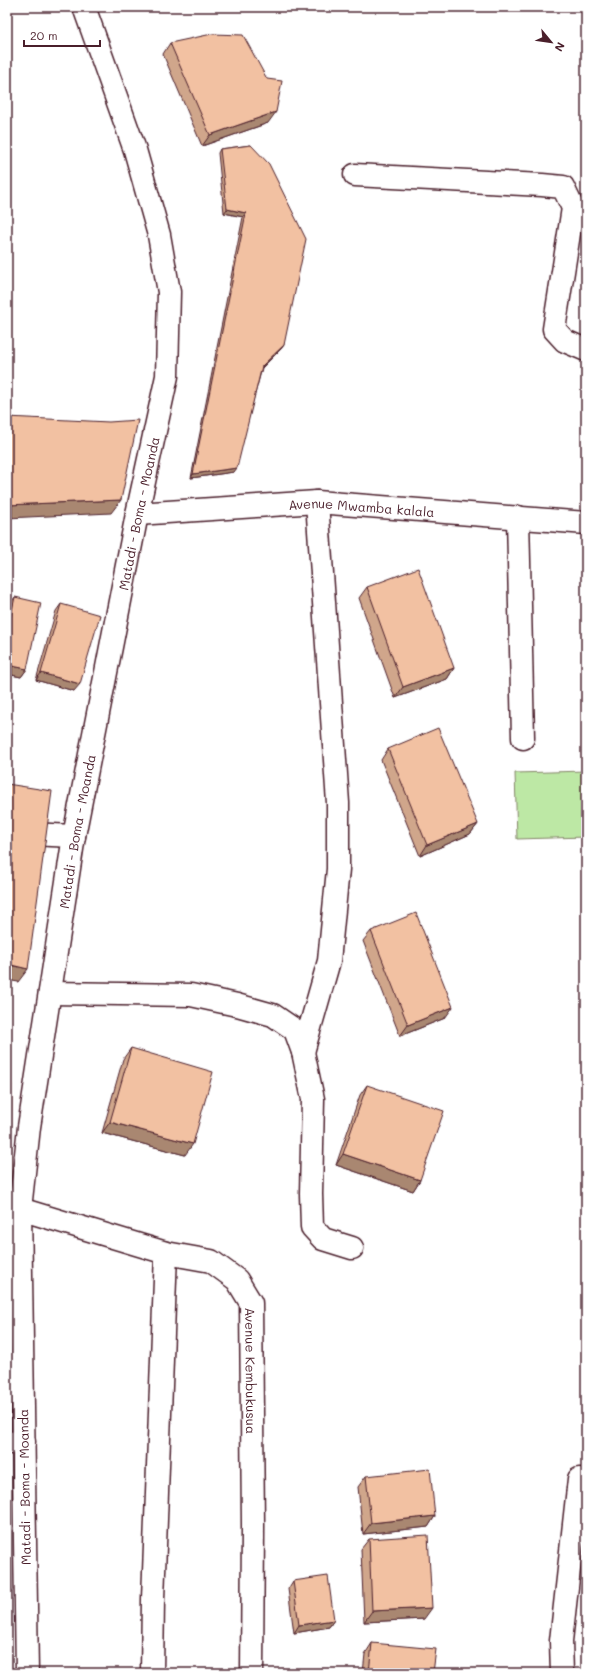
<svg xmlns="http://www.w3.org/2000/svg" width="593" height="1680" font-family="Mali,sans-serif">
<style>
.built{fill:#fbece3}
.garden{fill:#bde8a5;stroke:#848468}
.lines{fill:none;stroke-linecap:round;stroke-linejoin:round}
.minor-casing{stroke:#4a1f2b;stroke-width:25}
.highway-casing{stroke:#4a1f2b;stroke-width:25}
.minor{stroke:#fff;stroke-width:22}
.highway{stroke:#fff;stroke-width:22}
.wall{fill:#d0a68b;stroke:#4a1f2b}
.shaded-wall{fill:#a98771;stroke:#4a1f2b}
.building{fill:#f2c1a2;stroke:#4a1f2b}
.labels{text-anchor:middle;dominant-baseline:central;stroke-width:3.5;stroke-linejoin:round;paint-order:stroke}
.street-label{font-size:13px;fill:#4a1f2b;stroke:#fff}
</style>
<rect width="100%" height="100%" fill="#fff"/>
<filter id="ink" filterUnits="userSpaceOnUse"><feTurbulence type="fractalNoise" baseFrequency=".025" numOctaves="2"/><feDisplacementMap in="SourceGraphic" scale="8" xChannelSelector="R" yChannelSelector="G"/><feConvolveMatrix kernelMatrix="1 2 1 2 8 2 1 2 1" color-interpolation-filters="sRGB"/></filter>
<g filter="url(#ink)">
<!-- built -->
<path class="built" d="M7 1084H13L9 1395H7Z"/>
<!-- garden -->
<path class="garden" d="M586 771V837L517 839 515 773Z"/>
<g class="lines">
<defs>
<g id="minor">
<path d="M355 175 542 185 563 187 573 208 554 329 565 341 586 350"/>
<path id="s1" d="M137 514 317 502 586 523"/>
<path d="M518 517 523 738"/>
<path d="M7 833 74 836"/>
<path d="M50 993 191 995 237 1005 273 1015 295 1030 303 1052 313 1099 311 1194 312 1227 323 1239 352 1248"/>
<path d="M303 1052 329 961 338 869V803L317 502"/>
<path id="s2" d="M20 1209 166 1253 211 1261 237 1280 251 1303 253 1526 252 1673"/>
<path d="M7 1443 24 1442"/>
<path d="M152 1673 153 1599 166 1253"/>
<path d="M562 1673 561 1641 579 1479"/>
</g>
<g id="highway">
<path id="s3" d="M27 1673 20 1209 29 1127 74 836 137 514 167 376 169 292 159 235 135 150 84 7"/>
</g>
</defs>
<!-- minor casing -->
<use href="#minor" class="minor-casing"/>
<!-- highway casing -->
<use href="#highway" class="highway-casing"/>
<!-- minor -->
<use href="#minor" class="minor"/>
<!-- highway -->
<use href="#highway" class="highway"/>
</g>
<!-- wall -->
<path class="wall" d="M170 43 268 123 202 146 163 54Z
M251 145 284 345 281 349 262 368 234 472 191 478 243 217 224 213 218 153 220 149Z
M367 587 454 668 447 679 395 698 359 598Z
M15 597 27 669 21 677 7 674V615L9 605Z
M61 604 74 691 36 680 56 611Z
M388 749 478 824 470 834 420 856 381 760Z
M371 931 445 1018 400 1036 363 941Z
M131 1048 185 1155 102 1133 123 1059Z
M367 1085 420 1180 413 1191 336 1165 360 1095Z
M366 1476 435 1516 428 1527 363 1534 358 1487Z
M369 1539 424 1619 364 1622 361 1549Z
M293 1581 334 1620 329 1627 294 1633 288 1589Z
M372 1643 433 1673H363L365 1654Z"/>
<!-- shaded-wall -->
<path class="shaded-wall" d="M276 112 268 123 202 146 210 135Z
M227 209 246 213 243 217 224 213Z
M284 345 281 349 259 370 262 366Z
M237 468 234 472 191 478 193 474Z
M121 500 111 513 7 518V505Z
M7 665 27 669 21 677 7 674Z
M454 668 447 679 395 698 403 687Z
M41 673 80 684 74 691 36 680Z
M478 824 470 834 420 856 427 845Z
M7 964 28 969 18 982 7 980Z
M453 1007 445 1018 400 1036 408 1025Z
M110 1122 193 1144 185 1155 102 1133Z
M343 1154 420 1180 413 1191 336 1165Z
M435 1516 428 1527 363 1534 371 1523Z
M432 1608 424 1619 364 1622 372 1611Z
M334 1620 329 1627 294 1633 299 1625Z"/>
<!-- building -->
<path class="building" d="M212 34 243 35 267 79 282 81 276 112 210 135 170 43Z
M251 145 269 164 306 239 284 345 262 366 237 468 193 474 246 213 227 209 220 149Z
M7 417 109 422 138 420 121 500 7 505Z
M418 568 454 668 403 687 367 587Z
M15 597 41 603 27 669 7 665V633Z
M61 604 100 615 80 684 41 673Z
M438 728 478 824 427 845 388 749Z
M7 784 52 791 28 969 7 964Z
M416 913 453 1007 408 1025 371 931Z
M131 1048 213 1072 193 1144 110 1122Z
M367 1085 444 1111 420 1180 343 1154Z
M430 1469 435 1516 371 1523 366 1476Z
M428 1535 432 1608 372 1611 369 1539Z
M328 1576 334 1620 299 1625 293 1581Z
M372 1643 436 1649 433 1673H369Z"/>
</g>
<g class="labels">
<!-- street labels -->
<g class="street-label">
<text stroke="none"><textPath href="#s1" startOffset="225">Avenue Mwamba kalala</textPath></text>
<text stroke="none"><textPath href="#s3" startOffset="1170">Matadi - Boma - Moanda</textPath></text>
<text stroke="none"><textPath href="#s3" startOffset="846">Matadi - Boma - Moanda</textPath></text>
<text stroke="none"><textPath href="#s2" startOffset="325">Avenue Kembukusua</textPath></text>
<text transform="translate(24 1487) rotate(-91)">Matadi - Boma - Moanda</text>
</g>
</g>
<!-- margin -->
<rect width="593" height="1680" fill="none" stroke="#fff" stroke-width="24"/>
<rect x="12" y="12" width="569" height="1656" fill="none" stroke="#4a1f2b" stroke-width="1.5" filter="url(#ink)"/>
<!-- north arrow -->
<g transform="translate(551 42) rotate(119)" stroke="#ffffff" stroke-width="3" paint-order="stroke">
<path d="M0-3L7 15L0 10L-7 15Z" fill="#4a1f2b"/>
<text y="-6" font-size="11" font-weight="bold" text-anchor="middle" fill="#4a1f2b">N</text>
</g>
<!-- scale -->
<path d="M24 40v6h76v-6" fill="none" stroke="#4a1f2b" stroke-width="2"/>
<text x="30" y="40" font-size="12" fill="#4a1f2b" stroke="#ffffff" stroke-width="3" paint-order="stroke">20 m</text>
</svg>
